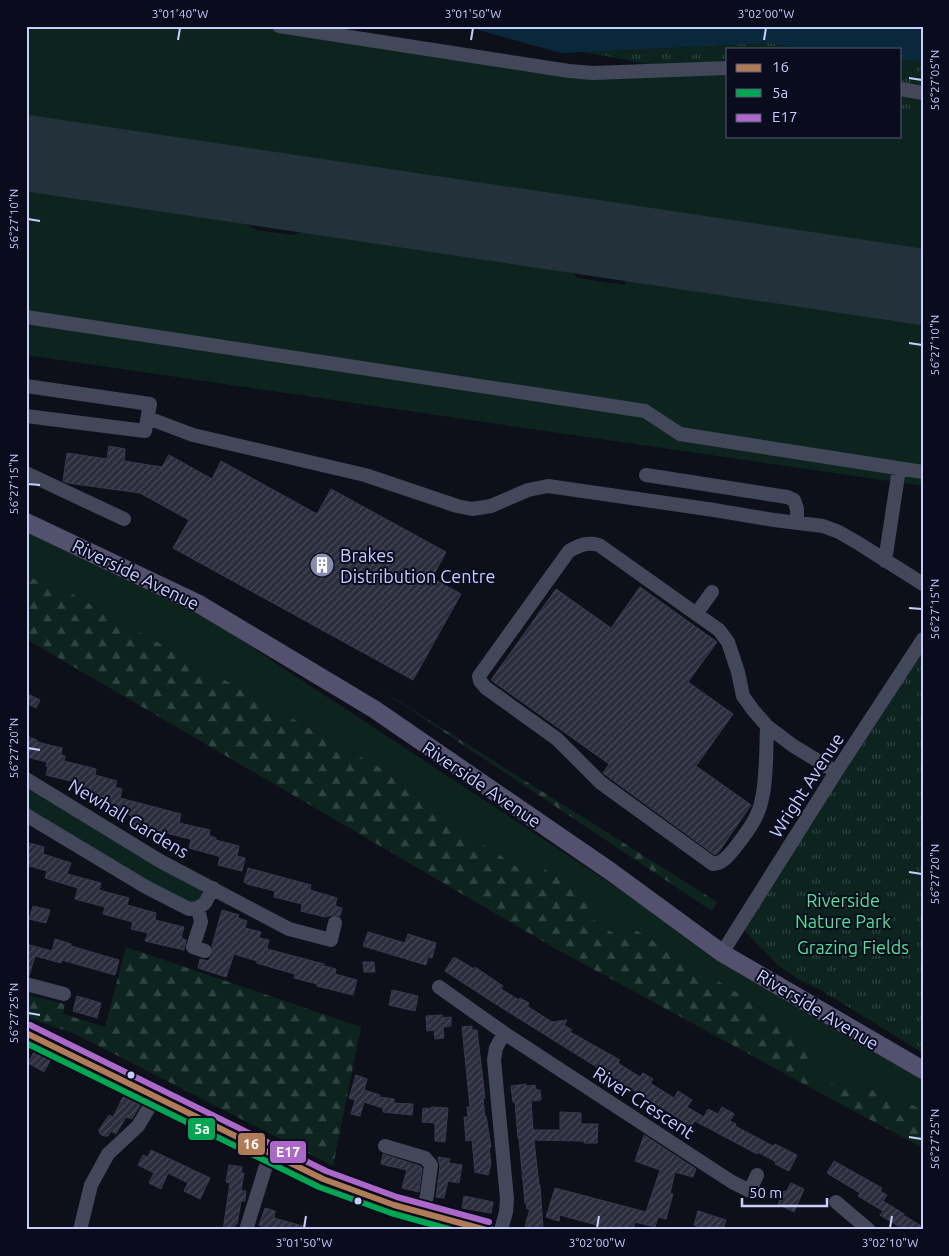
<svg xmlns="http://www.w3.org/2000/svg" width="949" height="1256" font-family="Ubuntu,sans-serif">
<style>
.grass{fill:#0d241e}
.forest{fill:url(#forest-firs)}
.park{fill:url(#park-tufts)}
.water{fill:#09283b}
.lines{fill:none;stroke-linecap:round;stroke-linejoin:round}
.runway{stroke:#23323a;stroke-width:76}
.building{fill:url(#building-hatch);stroke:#383a4e}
.minor{stroke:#42475a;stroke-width:14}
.major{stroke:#54516e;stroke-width:18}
.bus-1-casing{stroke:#0a0c1d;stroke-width:10}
.bus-2-casing{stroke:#0a0c1d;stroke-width:10}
.bus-3-casing{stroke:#0a0c1d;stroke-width:10}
.bus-1{stroke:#b07c57;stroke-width:6}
.bus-2{stroke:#00a651;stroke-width:6}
.bus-3{stroke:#ac68c9;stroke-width:6}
.ticks{fill:none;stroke:#c6ceff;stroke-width:2}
.bus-dot{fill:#c6ceff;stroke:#0a0c1d;stroke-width:2}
.labels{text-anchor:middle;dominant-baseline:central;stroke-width:4;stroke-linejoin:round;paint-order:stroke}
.poi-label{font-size:18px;fill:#c6ceff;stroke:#0a0c1d;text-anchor:start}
.street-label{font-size:18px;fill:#c6ceff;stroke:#0a0c1d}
.park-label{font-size:18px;fill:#4ce598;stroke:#0a0c1d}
.line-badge{stroke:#0a0c1d;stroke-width:2}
.badge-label{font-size:14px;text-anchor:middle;font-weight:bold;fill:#fff}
.neatline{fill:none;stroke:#c6ceff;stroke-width:2}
.ticks-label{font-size:12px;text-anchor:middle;fill:#c6ceff}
</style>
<defs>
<pattern id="forest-firs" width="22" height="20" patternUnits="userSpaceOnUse" patternTransform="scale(1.25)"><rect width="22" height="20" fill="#0d241e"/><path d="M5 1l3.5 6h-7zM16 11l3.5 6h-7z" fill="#2f4340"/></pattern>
<pattern id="park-tufts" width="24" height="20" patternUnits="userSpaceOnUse" patternTransform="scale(1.25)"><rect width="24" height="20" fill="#0d241e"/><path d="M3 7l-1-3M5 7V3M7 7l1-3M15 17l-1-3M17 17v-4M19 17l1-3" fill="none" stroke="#2f4340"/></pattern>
<pattern id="building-hatch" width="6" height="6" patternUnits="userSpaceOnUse" patternTransform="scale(1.25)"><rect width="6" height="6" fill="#2b2c3c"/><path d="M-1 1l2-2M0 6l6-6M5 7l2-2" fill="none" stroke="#484959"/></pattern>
</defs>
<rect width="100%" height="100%" fill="#0e1019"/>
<!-- grass -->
<path class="grass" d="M26 26H263L568 75 728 72V136H900V92L923 96V259L26 125Z
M26 177 237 210 249 226 257 230 294 235 316 223 562 259 577 278 625 285 628 272 632 270H636L923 311V486L26 355Z
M26 530 192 608 592 871 712 953 923 1080V1111L893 1094 832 1083 824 1095 813 1089 814 1046 739 994 631 927 622 939 443 817 382 769 58 586 26 577Z
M26 786 200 888 203 895 199 903 190 905 26 810Z"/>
<!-- forest -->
<path class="forest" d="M26 577 58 586 382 769 443 817 585 913 543 878 544 870 549 867 606 907 591 918 622 939 631 927 739 994 814 1046 813 1089 558 950 26 639Z
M375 686 717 902 712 911Z
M126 947 361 1027 333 1166 73 1033 26 1017V994L65 1004 63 1014 105 1027Z
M831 1083 893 1094 923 1111V1148L824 1095Z"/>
<!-- park -->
<path class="park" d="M465 26H923V116L900 112V49H728V79L584 52 561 53Z
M923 639V1053L819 989 799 980 778 965 739 925Z"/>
<!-- water -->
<path class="water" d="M465 26H923V61L900 60V49H802L768 43 561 53Z"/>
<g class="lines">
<!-- runway -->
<path class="runway" d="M26 153 923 287"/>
</g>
<!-- building -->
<path class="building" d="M109 446 125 449 124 461 162 467 169 455 212 479 221 461 317 514 331 489 446 552 432 578 461 594 413 680 173 548 189 520 140 493 68 483 63 481 67 453 107 459Z
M640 587 717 642 688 682 733 714 696 766 751 805 718 853 715 855 607 776 603 773 609 764 491 680 556 589 611 628Z
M26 693 40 700 36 708 26 703Z
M26 736 37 740V742L62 748 61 755 65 756 64 761 96 769 95 775 117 781 115 787 122 789 120 798 181 814 179 823 210 830 209 836 216 838V840L239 846 237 856 245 858 242 871 218 865 220 857 218 856 189 848 191 840 190 839 130 824 132 817 130 815 102 807 104 799 74 792 76 784 75 782 46 775 48 767 46 766 47 762 26 757Z
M26 842 44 847 43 854 71 863 67 874 101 883 99 890 129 898 127 905 156 913 155 920 184 927 181 938 186 940 184 950 145 941 148 933 131 929 133 922 103 914 105 907 75 899 78 888 45 878 47 871 26 865Z
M248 868 311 885 310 890 337 898 335 906 342 908 340 916 333 915 325 917 301 911 302 904 274 897 275 891 247 884 244 882Z
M33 906 50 910 46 923 29 919Z
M222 910 239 915 238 918 247 921 245 928 261 932 259 938 269 940 267 949 324 964V966L336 969 335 974 357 980 353 995 317 986V984L294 978 295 974 270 967 257 963V961L234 954 226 977 198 968 200 959 208 961 213 954 212 946Z
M368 932 405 943 408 934 436 943 432 958 428 957 426 965 363 946Z
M55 939 71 944V946L119 960 115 975 62 960 61 963 35 956 29 976 26 975V944L52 951Z
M453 958H456L474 969 475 967 503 986 501 989 519 1000 520 998 529 1003 527 1006 552 1022 567 1020 564 1025 572 1030 570 1032 620 1060 618 1063 640 1077 643 1073 653 1079 650 1083 674 1098 678 1091 692 1100 687 1107 704 1117 708 1109 718 1114 722 1107 734 1114 730 1121 736 1124 735 1126 773 1146 775 1144 797 1155 789 1171 775 1164 776 1162 758 1152 757 1154 695 1121 691 1126 491 1001 445 971Z
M363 962H374L375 972H364Z
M392 990 418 996 415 1011 389 1005Z
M77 996 101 1003 97 1018 73 1011Z
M442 1015 443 1018 451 1017V1026L443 1027 444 1038 435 1039 434 1030 427 1031 426 1016Z
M472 1026V1030H477L485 1098H483L485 1117 486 1116 491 1147 489 1148 491 1163 488 1175 475 1172 472 1140 466 1141 464 1117H468L467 1107H470L462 1027Z
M35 1050 51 1059 44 1072 28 1063Z
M356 1075 367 1079 364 1090 380 1095 379 1097 394 1099V1103L413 1104 412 1115 383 1112V1108L364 1102 360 1116 351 1114 355 1100 349 1098Z
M526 1084V1086L535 1085 536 1090H540L541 1100 531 1101 533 1130H560V1112L581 1113V1124H598L597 1143H584V1141H580L534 1140 539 1185H540L543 1228 536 1227V1229L525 1226 530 1209H527L526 1203H525L519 1138H518L515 1102H513L511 1086Z
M123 1097 140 1105 132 1119 126 1117 116 1134 111 1131 108 1136H104L100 1134 99 1130 109 1115 113 1117Z
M431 1107 448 1108 445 1142 435 1141V1123L422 1122 423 1108 431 1109Z
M644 1135 696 1169 693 1177 675 1172 670 1193 673 1194 666 1219 658 1217 655 1227 635 1222 633 1230H604V1227L560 1215 559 1221 546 1217 555 1188 646 1212 660 1170 635 1161Z
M151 1150 210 1178 200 1199 184 1191 188 1183 168 1173 161 1189 149 1183 154 1173 138 1165 143 1155 148 1157Z
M383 1154 420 1166 422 1168 419 1192 402 1188 407 1170 381 1164Z
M438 1157 450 1159 449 1163 462 1165 459 1183 448 1181 444 1198 436 1197 440 1166Z
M834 1161 882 1188 880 1191 887 1195 883 1201 904 1214 903 1215 923 1227V1230H905L880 1215 883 1211 858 1196 860 1193 827 1173Z
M229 1165 242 1167 241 1173H244L241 1191H246L245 1201H241L237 1224H235L234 1230H223L230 1183 226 1182Z
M791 1183 804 1189 794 1212 778 1204 784 1191 786 1192Z
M464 1196 493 1202 491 1213 462 1208Z
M265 1208 275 1211 274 1218 306 1227V1230H272L259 1225Z
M698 1211 726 1220 723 1230H698L699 1227 694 1225Z"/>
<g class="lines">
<!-- minor -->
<path class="minor" d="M279 26 569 71 593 73 728 68
M900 89 923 93
M26 317 645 411 680 434 923 472
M26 386 150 404 145 431 26 416
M148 418 193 435 365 475 457 506 472 509 491 506 528 490 548 486 714 510 774 520 823 526 839 532 858 543 923 584
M26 473 124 519
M646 475 787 497 794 500 797 509V522
M885 561 899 469
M696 614 712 592
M767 726C766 751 767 780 761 803 757 820 744 836 734 849 728 856 722 864 713 864L601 783 557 739 486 688 480 681 479 676 569 551C580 545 586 542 599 545L719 630 728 642 738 672 743 696 753 710 767 726 792 745 836 772
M26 779 160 861 289 929 331 940 335 923
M26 815 146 887 189 909 198 908 205 903 213 888
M198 908 201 922 193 947 205 951
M722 953 836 772 923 639
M26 984 64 994
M439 987 504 1033 732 1182 750 1191 757 1175
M26 1033 323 1179 394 1205 487 1230
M385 1146 425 1158 431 1165 427 1195 423 1212
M836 1202 869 1230
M80 1230 91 1185 108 1154 138 1126 156 1096
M246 1230 270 1153
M501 1230 506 1212 507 1199 494 1060 496 1048 504 1033"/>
<!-- major -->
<path class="major" d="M26 522 199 604 374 709 610 871 722 953 923 1070"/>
<defs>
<path id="bus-1" d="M26 1033 323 1179 394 1205 486 1230"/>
<path id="bus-2" d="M26 1043 319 1187 391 1213 452 1230"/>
<path id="bus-3" d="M30 1025 326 1171 397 1197 489 1222"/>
</defs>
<!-- bus-1 casing -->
<use href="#bus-1" class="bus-1-casing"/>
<!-- bus-2 casing -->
<use href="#bus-2" class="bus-2-casing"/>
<!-- bus-3 casing -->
<use href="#bus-3" class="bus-3-casing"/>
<!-- bus-1 -->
<use href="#bus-1" class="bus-1"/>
<!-- bus-2 -->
<use href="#bus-2" class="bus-2"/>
<!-- bus-3 -->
<use href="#bus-3" class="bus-3"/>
</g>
<!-- ticks -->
<path class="ticks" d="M178 40 180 28M471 40 473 28M764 40 766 28M909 78 922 80M28 219 40 221M909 343 922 345M28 484 40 485M909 608 922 609M28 748 40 750M909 872 922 874M28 1013 40 1015M909 1137 922 1139M304 1228 306 1216M597 1228 599 1216M890 1228 892 1216"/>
<!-- icons -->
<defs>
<symbol id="building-disc" viewBox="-11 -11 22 22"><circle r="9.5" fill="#868cae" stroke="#0a0c1d"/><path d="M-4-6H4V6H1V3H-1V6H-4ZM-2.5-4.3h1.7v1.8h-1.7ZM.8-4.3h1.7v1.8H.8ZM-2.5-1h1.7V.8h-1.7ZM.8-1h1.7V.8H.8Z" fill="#fff"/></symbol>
</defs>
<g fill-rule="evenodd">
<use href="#building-disc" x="308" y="551" width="28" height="28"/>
</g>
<!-- markers -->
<g class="bus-dot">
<circle cx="131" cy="1075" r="4.5"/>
<circle cx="358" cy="1201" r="4.5"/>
</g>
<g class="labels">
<!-- poi labels -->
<g class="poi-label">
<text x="340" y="555">Brakes<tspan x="340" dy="21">Distribution Centre</tspan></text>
</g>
<!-- street labels -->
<g class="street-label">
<text transform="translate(136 574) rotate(26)">Riverside Avenue</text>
<text transform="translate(482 784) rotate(34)">Riverside Avenue</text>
<text transform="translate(806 785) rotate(-57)">Wright Avenue</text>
<text transform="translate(129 818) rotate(31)">Newhall Gardens</text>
<text transform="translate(818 1009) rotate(31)">Riverside Avenue</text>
<text transform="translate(644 1102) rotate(33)">River Crescent</text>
</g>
<!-- park labels -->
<g class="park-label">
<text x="843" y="900">Riverside<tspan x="843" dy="21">Nature Park</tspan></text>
<text x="853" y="947">Grazing Fields</text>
</g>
</g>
<g class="line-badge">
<rect x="187" y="1117" width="29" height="24" rx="5" fill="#00a651"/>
<rect x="237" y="1132" width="29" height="24" rx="5" fill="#b07c57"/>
<rect x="269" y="1140" width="38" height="24" rx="5" fill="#ac68c9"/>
</g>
<g class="badge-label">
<text x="202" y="1134">5a</text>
<text x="251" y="1149">16</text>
<text x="288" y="1157">E17</text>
</g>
<!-- border -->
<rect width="949" height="1256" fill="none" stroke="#0a0c1d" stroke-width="55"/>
<!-- legend -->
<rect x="726" y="48" width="175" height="90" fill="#0a0c1d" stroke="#555a77"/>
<rect x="736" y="64" width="25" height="8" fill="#b07c57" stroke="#555a77"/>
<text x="772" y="72" font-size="15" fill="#c6ceff">16</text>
<rect x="736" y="89" width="25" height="8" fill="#00a651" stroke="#555a77"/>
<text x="772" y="98" font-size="15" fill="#c6ceff">5a</text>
<rect x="736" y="114" width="25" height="8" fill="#ac68c9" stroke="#555a77"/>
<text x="772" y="122" font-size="15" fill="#c6ceff">E17</text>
<!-- scale -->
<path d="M742 1198v8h85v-8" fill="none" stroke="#c6ceff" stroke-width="2.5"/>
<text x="749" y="1198" font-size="15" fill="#c6ceff" stroke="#0a0c1d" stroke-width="4" paint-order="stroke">50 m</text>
<rect x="28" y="28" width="894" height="1200" class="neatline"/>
<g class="ticks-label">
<text x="180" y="18">3°01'40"W</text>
<text x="473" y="18">3°01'50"W</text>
<text x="766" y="18">3°02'00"W</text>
<text transform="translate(935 80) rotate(-90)" y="4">56°27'05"N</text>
<text transform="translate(14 219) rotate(-90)" y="4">56°27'10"N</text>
<text transform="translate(935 345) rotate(-90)" y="4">56°27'10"N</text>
<text transform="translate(14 484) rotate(-90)" y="4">56°27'15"N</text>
<text transform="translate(935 609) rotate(-90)" y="4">56°27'15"N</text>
<text transform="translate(14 748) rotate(-90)" y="4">56°27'20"N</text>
<text transform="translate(935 874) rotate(-90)" y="4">56°27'20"N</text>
<text transform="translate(14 1013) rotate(-90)" y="4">56°27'25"N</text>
<text transform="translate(935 1139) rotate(-90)" y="4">56°27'25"N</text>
<text x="304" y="1247">3°01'50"W</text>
<text x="597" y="1247">3°02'00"W</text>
<text x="890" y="1247">3°02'10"W</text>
</g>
</svg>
